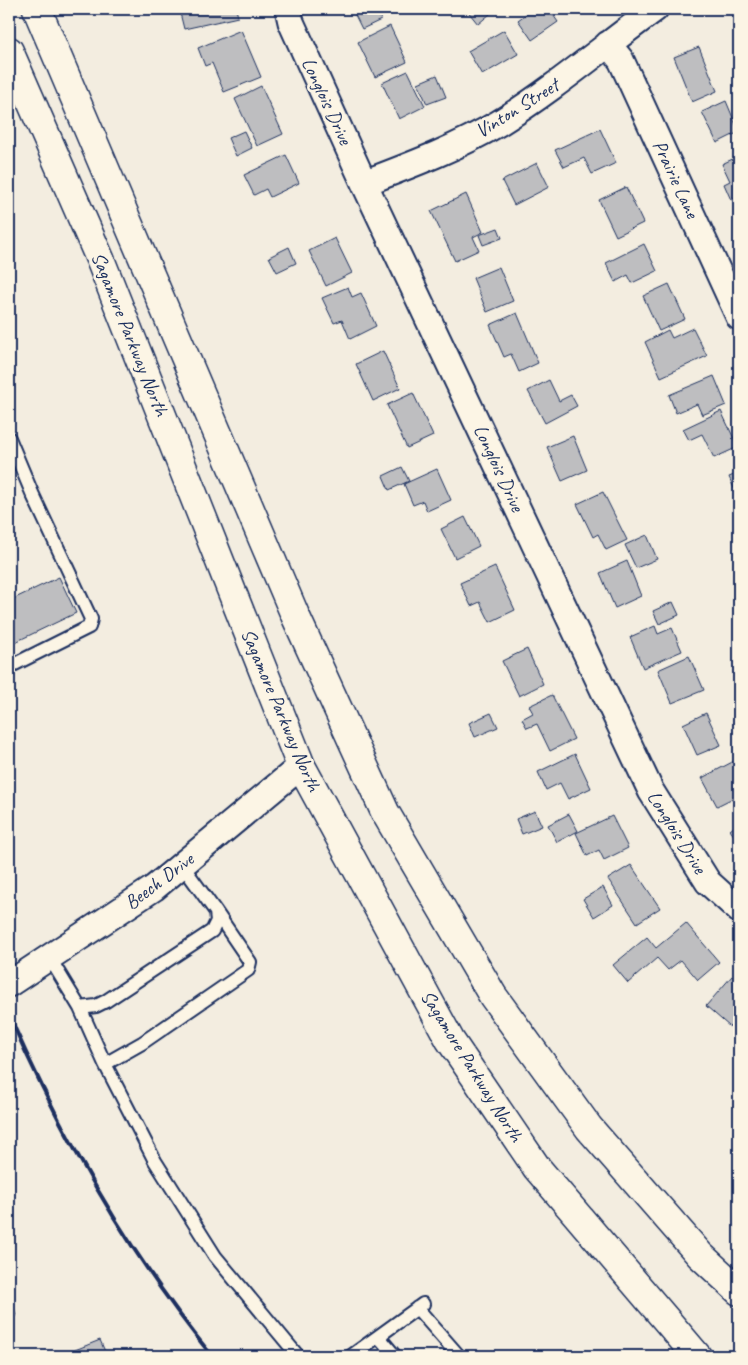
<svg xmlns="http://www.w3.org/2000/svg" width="748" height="1365" font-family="Caveat,sans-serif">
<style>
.building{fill:#bebec0;stroke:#1b2f5e}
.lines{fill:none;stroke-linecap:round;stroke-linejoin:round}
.lane-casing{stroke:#1b2f5e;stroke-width:16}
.street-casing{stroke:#1b2f5e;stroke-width:29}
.primary-casing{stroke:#1b2f5e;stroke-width:31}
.lane{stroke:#fcf5e5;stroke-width:12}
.street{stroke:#fcf5e5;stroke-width:25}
.primary{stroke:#fcf5e5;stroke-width:28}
.rail{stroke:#1b2f5e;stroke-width:4}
.labels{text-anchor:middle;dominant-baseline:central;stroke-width:5;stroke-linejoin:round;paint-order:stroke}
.street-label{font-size:20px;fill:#1b2f5e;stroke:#fcf5e5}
</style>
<rect width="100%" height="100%" fill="#f3ede0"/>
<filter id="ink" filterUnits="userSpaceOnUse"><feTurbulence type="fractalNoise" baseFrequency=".02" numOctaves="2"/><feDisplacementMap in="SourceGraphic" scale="10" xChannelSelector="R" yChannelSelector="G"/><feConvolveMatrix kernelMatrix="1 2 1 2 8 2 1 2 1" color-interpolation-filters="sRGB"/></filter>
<g filter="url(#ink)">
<!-- building -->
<path class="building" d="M179 9H236L238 17 184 29Z
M352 9H376L381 20 362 29Z
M466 9H496L478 24Z
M533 9H549L558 22 532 40 518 20Z
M390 26 407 62 375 77 358 42Z
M241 30 261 77 224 92 212 63 205 66 198 48Z
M504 30 518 54 482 75 468 51Z
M699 47 717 91 692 102 674 57Z
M408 71 425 106 399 119 382 83Z
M437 75 446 97 427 104 418 83Z
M261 86 283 134 257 146 235 99Z
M726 101 739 132 717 143 702 112Z
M600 129 616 163 592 174 584 158 564 167 555 150Z
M244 131 252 148 236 156 228 138Z
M286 155 299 183 270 197 266 189 254 195 244 175Z
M739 156V196L731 200 724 184 730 181 722 164Z
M537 163 549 187 514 205 502 181Z
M626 187 643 223 616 236 599 200Z
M466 194 483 232 473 237 479 250 455 261 431 211Z
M498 228 502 238 483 245 479 235Z
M335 238 352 273 326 286 309 251Z
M644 244 657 271 632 283 628 275 615 282 606 263Z
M289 247 296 263 277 272 269 257Z
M499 267 513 301 487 312 473 278Z
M669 284 685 319 659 331 643 296Z
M348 287 352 297 361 293 376 326 350 339 342 320 334 323 322 298Z
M517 313 538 363 519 372 511 354 504 357 490 325Z
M693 328 707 356 661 377 645 342 668 330 672 338Z
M383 351 400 388 373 401 356 364Z
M714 376 726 405 702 415 697 404 676 413 669 395Z
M549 380 559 401 571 395 577 406 545 423 528 391Z
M413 393 433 436 407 448 387 405Z
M721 411 738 447 714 458 702 434 689 440 683 429Z
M573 436 587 470 562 481 547 447Z
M402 467 409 481 389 490 383 476Z
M437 469 451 500 427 511 423 501 413 505 404 484Z
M739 473V500L729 477Z
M603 492 627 540 606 550 598 534 593 537 577 504Z
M465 517 479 546 455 558 441 529Z
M647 535 657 559 636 568 625 545Z
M627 561 641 596 615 608 600 573Z
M495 567 515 610 490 622 480 602 471 606 460 583Z
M59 577 76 613 9 645V601Z
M673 602 679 615 659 624 653 611Z
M655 626 658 634 672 628 682 651 643 668 630 637Z
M527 649 543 684 519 696 502 661Z
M689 656 704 690 672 703 658 670Z
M552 695 574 739 550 751 537 724 527 728 522 719 533 713 529 706Z
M491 713 498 727 475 737 469 723Z
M706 713 721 745 697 755 683 724Z
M575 754 591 788 568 799 560 783 546 790 538 772Z
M738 759 739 795 717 806 702 778Z
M535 811 542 826 522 834 516 819Z
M569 814 578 831 557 842 548 825Z
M612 816 628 848 604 860 599 850 587 856 576 833Z
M739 823V843L730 830Z
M631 865 660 908 637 923 608 879Z
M603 887 613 905 594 917 583 899Z
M686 923 719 962 698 980 681 960 668 970 657 958 628 983 613 965 647 937 656 948Z
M732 976 739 982V1017L730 1027 706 1006Z
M9 1284 16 1316 9 1318Z
M100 1340 107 1356H78L75 1350Z"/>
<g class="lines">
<defs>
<path id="lane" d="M9 438 32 493 91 619 89 627 9 667
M49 957 80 1008 105 1064 155 1161 215 1256 298 1356
M80 1008 96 1006 106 1001 212 931 217 921 216 912 182 865
M105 1064 142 1043 248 970 250 962 216 912
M417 1308 459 1356
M379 1337 395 1356
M351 1356 423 1304"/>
<path id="street" d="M288 9 291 22 364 183 651 791 708 882 739 910
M608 44 621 60 739 317
M364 183C411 165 457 148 499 123 554 89 603 47 655 9
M9 984 154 888 301 766"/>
<path id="primary" d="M37 9 295 615 385 812 493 996 589 1128 700 1255 739 1291
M9 51 100 259 301 766 450 1040 537 1168 697 1356"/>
</defs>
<!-- lane casing -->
<use href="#lane" class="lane-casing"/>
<!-- street casing -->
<use href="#street" class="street-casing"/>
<!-- primary casing -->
<use href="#primary" class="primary-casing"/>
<!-- lane -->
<use href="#lane" class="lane"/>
<!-- street -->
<use href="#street" class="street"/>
<!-- primary -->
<use href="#primary" class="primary"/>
<!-- rail -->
<path class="rail" d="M9 1015C62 1136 129 1254 212 1356"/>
</g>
</g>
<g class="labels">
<!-- street labels -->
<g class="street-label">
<text transform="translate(327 101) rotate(65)">Longlois Drive</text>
<text transform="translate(517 108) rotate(-32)">Vinton Street</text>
<text transform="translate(676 179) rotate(65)">Prairie Lane</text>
<text transform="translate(130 334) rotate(68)">Sagamore Parkway North</text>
<text transform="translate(499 468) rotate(65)">Longlois Drive</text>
<text transform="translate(281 710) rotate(67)">Sagamore Parkway North</text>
<text transform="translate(677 832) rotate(58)">Longlois Drive</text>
<text transform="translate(159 881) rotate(-37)">Beech Drive</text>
<text transform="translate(472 1066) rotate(58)">Sagamore Parkway North</text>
</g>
</g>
<!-- margin -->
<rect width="748" height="1365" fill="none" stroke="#fcf5e5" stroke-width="30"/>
<rect x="15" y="15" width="718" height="1335" fill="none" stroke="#1b2f5e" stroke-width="2" filter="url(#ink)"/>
</svg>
